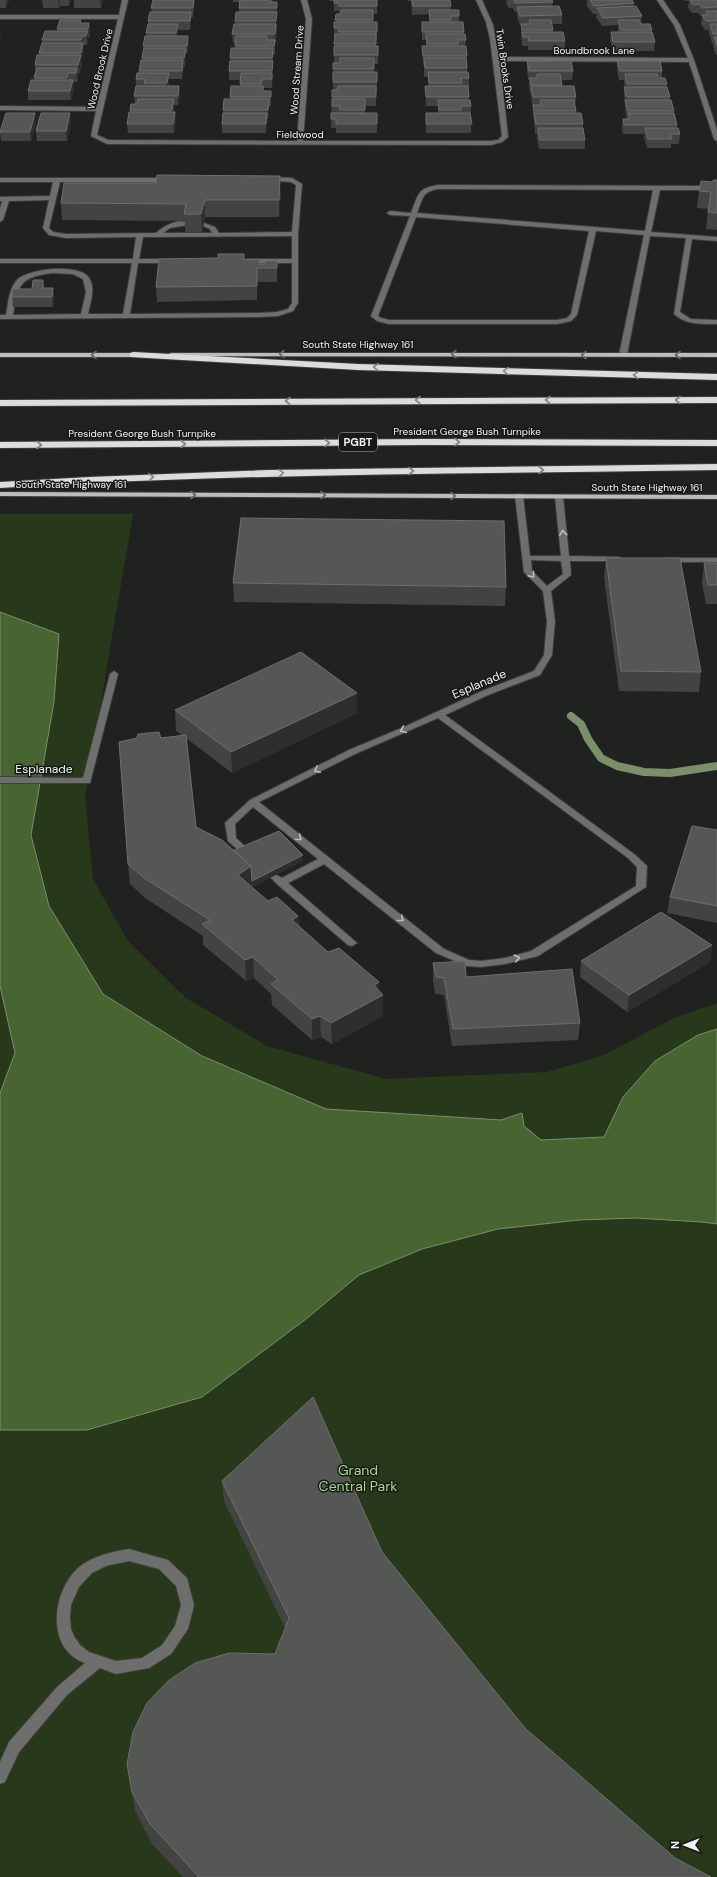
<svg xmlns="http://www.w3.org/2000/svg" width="717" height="1877" font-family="'DM Sans',sans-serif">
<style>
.green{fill:#28391b}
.water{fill:#476431;stroke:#7a8f6a}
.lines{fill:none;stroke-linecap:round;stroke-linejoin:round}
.stream{stroke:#7a8f6a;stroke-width:8}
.minor-casing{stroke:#3d3f3c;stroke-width:2}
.major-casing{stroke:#3d3f3c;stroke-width:2}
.highway-casing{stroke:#3d3f3c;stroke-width:2}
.minor{fill:#6e6f6d;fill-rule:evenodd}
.major{fill:#bbbdba;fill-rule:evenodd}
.highway{fill:#daddd9;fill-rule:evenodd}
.wall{fill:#424441}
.shaded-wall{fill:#2d2f2c}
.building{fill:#555754;stroke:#6d6f6c}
.oneway{stroke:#696b68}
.oneway2{stroke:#828581}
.oneway3{stroke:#bcbebc}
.labels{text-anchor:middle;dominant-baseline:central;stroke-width:3;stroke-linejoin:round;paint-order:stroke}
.far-street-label{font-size:10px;fill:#f0f2f0;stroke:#171916}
.shield{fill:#171916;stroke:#afb1af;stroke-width:1}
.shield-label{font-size:11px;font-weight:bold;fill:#f0f2f0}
.street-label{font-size:12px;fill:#f0f2f0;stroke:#171916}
.near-park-label{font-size:14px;fill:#aad789;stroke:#171916}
</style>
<rect width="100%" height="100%" fill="#20221f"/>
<!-- green -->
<path class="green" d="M0 514H133L85 796 93 879 128 941 186 998 267 1046 386 1079 547 1072 604 1055 674 1018 717 1003V1877H0Z"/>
<!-- water -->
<path class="water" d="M0 612 59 634 54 702 31 835 49 906 103 994 202 1056 326 1109 501 1120 522 1113 524 1126 541 1140 604 1137 623 1097 655 1061 698 1035 717 1029V1224L702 1222 635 1218 579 1220 498 1229 422 1249 359 1275 306 1319 202 1397 87 1430H0V1093L15 1053 0 986Z"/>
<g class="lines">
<!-- stream -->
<path class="stream" d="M571 716 581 724 588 739 601 758 617 766 644 772 670 773 717 766"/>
<defs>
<path id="minor" d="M122 0H128L97 135 108 140 297 141 306 19 301 0H307L312 19 303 141H491L498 140 502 136 490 39 486 22 476 0H482L493 25 499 57 688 58 674 25 657 0H663L680 25 694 60 717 130V141L714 139 689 62 500 61 508 137 502 142 491 145 107 144 91 136 96 111 0 110V106L97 107 118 19H0V15H119Z
M267 177 292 178 302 184 298 234V303L293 311 278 316 259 317 0 319V315H6C8 304 9 289 17 280 29 268 80 263 89 278 96 288 90 303 88 314H123L132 263H0V259H133L136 237 66 238 49 235 43 228 49 200 9 201 3 220 0 222V209L2 201H0V197L50 196 53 182H0V178H171L174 180 171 182H60L49 228 53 232 66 234 156 233C164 226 179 217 189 224L188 225 170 228 163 233H212L210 229 201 225 204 223 215 227 219 233 292 232 296 185 291 182 265 180 264 179ZM292 236V259H246L243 261 246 263H292V303L288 309 277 312 259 313 130 314 138 263H172L175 261 172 259H139L143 237ZM52 273 73 274 83 279 86 292 81 314 13 315C18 284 20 277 52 273Z
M438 185 717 186V190H660L651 232 717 237V241L692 239 680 312 691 319 717 320V324C701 324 686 325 674 314L686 238 650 236 627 355 621 356 619 355 644 235 596 231 577 315 571 321 557 324H389L377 321 371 316 410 216 390 215 387 213 390 211 411 213C419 194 416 189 438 185ZM438 189 653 190 645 231 417 213C423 199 421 192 438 189ZM416 217 589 231 571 314 567 318 557 320H389L381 318 378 316Z
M516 494H522L523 496 530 556H561L555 497 559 495 563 497 569 556 619 557 623 559 619 561H570L571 575 551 591 555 621 552 655 540 675 488 695 445 715 634 854 647 866 646 887 538 956 505 964 481 967 467 966 436 953 324 864 288 883 357 943 352 946 348 945 278 885 270 877 275 874 282 878 318 859 253 807 235 824 236 838 250 851 252 853 250 855H244L228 841 225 823 250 800 349 750 404 727 482 691 534 671 544 655 547 621 543 591 524 572 515 496ZM531 560 561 561 563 574 547 586 532 571ZM438 718 628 858 637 867 636 886 531 951 505 958 481 961 469 960 444 949 259 802 355 754Z
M664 558H717V562H664Z
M114 671 118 674 90 783H0V777L83 778 110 674Z
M129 1549 168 1560 187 1578 194 1605 188 1629 171 1654 149 1668 116 1674 100 1668 67 1695 19 1752 5 1782 0 1784V1762L9 1742 57 1687 85 1663C45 1649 52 1592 78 1568 92 1556 111 1552 129 1549ZM129 1561 159 1569 176 1586 181 1605 175 1626 162 1645 142 1658 116 1661 89 1652 80 1645 74 1636 71 1629 70 1617 71 1605 79 1587 92 1573 106 1566Z"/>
<path id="major" d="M0 353H143L147 355 143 357H0Z
M171 353H717V357L169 356 167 355Z
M0 492 717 495V499L0 496Z"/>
<path id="highway" d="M133 352 358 364 717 374V380L358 370 130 357V353Z
M717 397V403L0 406V400Z
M424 439 717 440V446L424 445 0 448V442Z
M717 464V470C478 474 239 473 0 488V482L90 477 269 470Z"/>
</defs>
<!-- minor casing -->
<use href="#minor" class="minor-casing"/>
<!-- major casing -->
<use href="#major" class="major-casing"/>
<!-- highway casing -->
<use href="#highway" class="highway-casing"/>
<!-- minor -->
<use href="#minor" class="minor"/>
<!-- major -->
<use href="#major" class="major"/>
<!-- highway -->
<use href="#highway" class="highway"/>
</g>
<!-- wall -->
<path class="wall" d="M0 0H9L6 8H0Z
M42 0H71L69 6H60L59 8H43Z
M74 0H103L101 8H74Z
M153 0H194V7L193 17H191V21L190 30H178V36H188L189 45 187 54H186L185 67H184L182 79H169V86H179L180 95 178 105H174V112H175L176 121 174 133H128L127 124 130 112V110L135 104 134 96 136 86V79L139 73V71L142 60 143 50V46L146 36V33L148 24V21L152 12 151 8Z
M233 0H273L272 2H277V20L276 43H275V55H273V69L272 88H263L264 91H271V106H269L268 119H267L266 133H222V124L223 110 230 99V97L240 86V80H229V71L230 58 235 48 236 43H233L232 34 235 24V21L239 12V2H233Z
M330 0H377V14H373V22H377V40H376V46H378V64H374V72H377V91H376V106H365V113H377V133H336V128H331L332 90H333V69L334 63V22H336V14H339V11H334V1H330Z
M408 0H450L451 10 459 16V22L464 32 466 40 465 46 467 56V72L469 78V87H468L469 100 471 106V133H426V113H438V106H426L425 86H428V77H424V65H423L422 46H426V40H422V22H429V14L412 15 411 1H408Z
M507 0H552L553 2 552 6 562 15V24H552L553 32 565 41V50H528V46H522L521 33V25H520L517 16V12H515L513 8H509L506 3Z
M587 0H632L634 3V6L642 16 641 24 652 30V32L655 42 654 51H613L610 40 611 32H618V25L602 26 596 17 597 14H593L587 6Z
M684 0H717V55H716L713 46V43H712L709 33V30H705L701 24 702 16H701L698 13H692L688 8 689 1H685Z
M81 23H89L90 32 89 38H88L87 45H83L84 51 81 61 82 64 79 74H78V76L77 82H73L74 89 71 100H28V91L35 80V65L39 55V53L42 43V40L57 31V29Z
M527 61 573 71 572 80H561L562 86 576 97 575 106 576 113 583 124V128L585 140V149H539L537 138V134H535L534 122 533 114V106H532L531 94H530L529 87V80H528L527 70Z
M617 61 662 71V78L667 84V87L670 97V100L674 111V113L677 125V128L680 134 679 144H671V148H647L644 137 645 134H623L622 128 623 119H627L625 109V102L624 96V87H625L624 83V80H619L617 70Z
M36 122 31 141H1L0 132Z
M71 122 67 141H37L36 131Z
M717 180V230L706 229 708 209 697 208 699 191 713 182Z
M281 193 279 217H205L202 232H185V221L62 220 61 203Z
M244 260 259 264H265L277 261V282H257V300L157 302 156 287Z
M43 280 44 288H53L54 298 53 307H13L12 297 32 289Z
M606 558 701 672 699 692 619 691 604 577Z
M704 563H717V604H706L702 583Z
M233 583 506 587 505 606 234 602Z
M175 710 357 713 232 773 186 738 196 827 234 850 303 855V861L252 887 268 901 298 916 299 926 328 952 379 982 378 990 383 1016 332 1044 321 1037 312 1040 272 1005 271 994 254 978 246 981 203 945V936L145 898 130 884 128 864 137 738H161L183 736 176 731Z
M717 830V923L667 913 670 897Z
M712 945 710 962 627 1012 580 977 581 961Z
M433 963 466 977 580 1023 578 1040 452 1046 444 995 435 994 433 980Z
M222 1481 382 1552 525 1728 675 1858 711 1877H183L152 1844 135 1811 127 1764 275 1654 285 1628 224 1501Z"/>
<!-- shaded-wall -->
<path class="shaded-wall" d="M6 0H9L6 8Z
M58 0H59L60 6 59 8Z
M69 0H71L69 6Z
M100 0H103L101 8Z
M194 0V7L193 17V8Z
M277 2V30L276 21Z
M191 12V21L190 30V21Z
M89 23 90 32 89 38 88 29Z
M178 24V33L177 42 176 33Z
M276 24V43L275 34Z
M0 31 1 39 0 44Z
M88 31V39L87 45 86 36Z
M82 36 84 51 79 74 78 65 81 56V53L82 49 81 40Z
M188 36 189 45 187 54V46Z
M186 48V57L185 67 184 58Z
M183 60 184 69 182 79V71Z
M273 61V69L272 88V71Z
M77 68 78 76 77 82 76 73Z
M68 73 69 82 68 87 67 78Z
M169 73V82L167 92V83Z
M73 80 74 89 71 100 70 91Z
M179 86 180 95 178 105V96Z
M174 99V108L173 119 172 110Z
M269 99V108L268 119V110Z
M175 112 176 121 174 133 173 124Z
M35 113 36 122 31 141 30 132Z
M70 113 71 122 67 141 66 131Z
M267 113V122L266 133V124Z
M280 176 281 193 279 217V200Z
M205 200V217L202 232 201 214Z
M53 288 54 298 53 307 52 297Z
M357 693V713L232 773 231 752Z
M303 855V861L252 887 239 896 238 875 251 866Z
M298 916 299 937 292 920Z
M712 945 710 962 627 1012 629 995Z
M253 957 254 978 246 981 245 960Z
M379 982 378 997 383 995V1016L332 1044 331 1023Z
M320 1016 321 1037 312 1040V1019Z"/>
<!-- building -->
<path class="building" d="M153 0H194L193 8H151Z
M240 0H270V2H277V8H239Z
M334 0H377V6H339V3H334Z
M412 0H450L451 6H413Z
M514 0H552L553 2 515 3Z
M590 0H632L634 3 594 6Z
M690 0H717V7L702 8 699 4 693 5Z
M559 6 562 15 520 16 517 7Z
M636 6 642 16 603 18 597 8Z
M341 10H373V20H335L336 14H341Z
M429 10H459V16H451V20H430Z
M706 11H717V21H706L702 15H708Z
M150 12H191L190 21H148Z
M236 12H277L276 21H235Z
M60 20H81L80 23H89L88 29H57Z
M529 20H551L553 30H522L521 24H530Z
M618 20H639L641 24H650L652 30H621Z
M334 22H377V32H339V28H334Z
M422 22H463L464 32H422Z
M148 24H178L176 33H146Z
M234 24H276L275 34H232Z
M710 24H717V34H713Z
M45 31H88L86 36H82L81 40H42Z
M522 32H563L565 41H529L528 37H523Z
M611 32H652L655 42H613Z
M335 34H376V44H334Z
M426 34H465L466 40H458V44H427Z
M145 36H188L187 46H143Z
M236 36H267V40H275L274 46H235Z
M714 37H717V46Z
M42 43H83L81 53H39Z
M334 46H378V55H334Z
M422 46H466L467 56H423Z
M144 48H186L184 58H142Z
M231 48H273L272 58H230Z
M37 55H81L78 65H35Z
M340 58H374V69H333V63H340Z
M424 58H466L467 68H425Z
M141 60H183L182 71H139Z
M230 61H273L272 71H229Z
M527 61H571L573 71H529Z
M617 61H660L662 71H620Z
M37 68H77L76 73H68L67 78H34Z
M333 72H377V82H333Z
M428 72H468L469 78H461L462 83H429Z
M137 73H169L167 83H144L145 79H136Z
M241 73H272V79H262L261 84H240Z
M537 74H560L562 85H531L530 78H537Z
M625 74H657L658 78H665L667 84H627Z
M31 80H73L70 91H28Z
M136 86H179L178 96H134Z
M231 86H263V91H271V97H230Z
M338 86H376V97H332V90H337Z
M425 86H468L469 97H426Z
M531 86H574L576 97H533Z
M624 87H667L670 97H627Z
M138 99H174L172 110H130L131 104H137Z
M224 99H269L268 110H223Z
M332 99H365V110H340V106H332Z
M438 100H470L471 106H461V110H439Z
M540 100H574L576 111H534L533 105H541Z
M625 100H671L674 111H628Z
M129 112H175L173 124H127Z
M6 113H35L30 132H0Z
M41 113H70L66 131H36Z
M223 113H267L266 124H222Z
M331 113H377V124H336V119H331Z
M426 113H470L472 124H426Z
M534 113H581L583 124H536Z
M628 113H674L677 125H624L623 119H630Z
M538 128H583L585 140H540Z
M645 128H678L680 134H670L672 139H648Z
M157 175 280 176 279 200H205L201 214H184L186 204 61 203 64 183H156Z
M713 180H717V213L708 212 711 192 699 191 701 181 713 182Z
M218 254H244V260L259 259V264H265V261H277V268H257V286L156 287 159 259 218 258Z
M33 280H43V288H53L52 297H12L13 289H32Z
M241 518 504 521 506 587 233 583Z
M606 558H680L701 672 621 671Z
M704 563H717V585H708Z
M301 652 357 693 231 752 175 710Z
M159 732 161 738 186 735 196 827 222 840 251 866 238 875 268 901 277 897 298 916 292 920 328 952 339 948 379 982 374 985 383 995 331 1023 320 1016 312 1019 271 984 278 980 253 957 245 960 202 924 210 920 144 878 128 864 119 742 137 738 138 734Z
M692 826 717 830V906L670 897Z
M279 831 303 855 252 881 251 866 234 850Z
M661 912 712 945 629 995 581 961Z
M465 961 466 977 572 969 580 1023 453 1029 444 978 436 977 433 963Z
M313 1397 382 1552 525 1728 675 1858 711 1877H199L150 1824 132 1792 127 1764 133 1732 147 1703 168 1681 195 1663 229 1653 275 1654 289 1618 222 1481Z"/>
<!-- one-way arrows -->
<defs><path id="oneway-chevron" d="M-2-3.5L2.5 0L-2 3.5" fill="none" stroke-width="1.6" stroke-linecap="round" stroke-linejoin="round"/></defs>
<g class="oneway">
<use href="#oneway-chevron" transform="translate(282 354) rotate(180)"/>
<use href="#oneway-chevron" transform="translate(454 354) rotate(-180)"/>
<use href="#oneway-chevron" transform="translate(94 355) rotate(-180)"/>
<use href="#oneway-chevron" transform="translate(584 355) rotate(-180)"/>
<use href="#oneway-chevron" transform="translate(678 355) rotate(180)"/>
<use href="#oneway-chevron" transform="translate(193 495)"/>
<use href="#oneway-chevron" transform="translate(323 495)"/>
<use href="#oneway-chevron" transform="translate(453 496)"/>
</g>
<g class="oneway2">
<use href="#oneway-chevron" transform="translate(376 367) rotate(-178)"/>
<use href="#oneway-chevron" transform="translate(506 371) rotate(-178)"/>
<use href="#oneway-chevron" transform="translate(636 375) rotate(-178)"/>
<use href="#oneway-chevron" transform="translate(418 400) rotate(180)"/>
<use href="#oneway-chevron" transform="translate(548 400) rotate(-180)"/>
<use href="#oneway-chevron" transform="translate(678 400) rotate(-180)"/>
<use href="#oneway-chevron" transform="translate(288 401) rotate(180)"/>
<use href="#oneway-chevron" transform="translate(457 442)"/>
<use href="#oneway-chevron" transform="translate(327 443)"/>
<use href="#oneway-chevron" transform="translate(183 444)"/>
<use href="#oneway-chevron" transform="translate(39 445)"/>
<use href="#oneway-chevron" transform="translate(541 470)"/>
<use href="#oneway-chevron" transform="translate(411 471)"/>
<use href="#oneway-chevron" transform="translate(281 473) rotate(-2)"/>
<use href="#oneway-chevron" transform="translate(151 477) rotate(-2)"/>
</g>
<g class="oneway3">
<use href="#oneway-chevron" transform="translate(563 533) rotate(-96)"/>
<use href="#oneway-chevron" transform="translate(532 575) rotate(50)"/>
<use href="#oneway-chevron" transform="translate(403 730) rotate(157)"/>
<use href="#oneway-chevron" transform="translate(317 770) rotate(153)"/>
<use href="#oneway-chevron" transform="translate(299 838) rotate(39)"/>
<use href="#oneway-chevron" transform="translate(401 919) rotate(39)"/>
<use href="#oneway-chevron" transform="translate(517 958) rotate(-13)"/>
</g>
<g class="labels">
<!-- far-street labels -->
<g class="far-street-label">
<text x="594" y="50">Boundbrook Lane</text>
<text transform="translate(100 69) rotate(-77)">Wood Brook Drive</text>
<text transform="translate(505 69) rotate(82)">Twin Brooks Drive</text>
<text transform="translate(297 70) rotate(-86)">Wood Stream Drive</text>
<text x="300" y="134">Fieldwood</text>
<text x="358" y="344">South State Highway 161</text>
<text x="467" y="431">President George Bush Turnpike</text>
<text x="142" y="433">President George Bush Turnpike</text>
<text x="71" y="484">South State Highway 161</text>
<text x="647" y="487">South State Highway 161</text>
</g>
<!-- shield labels -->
<rect class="shield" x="339" y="433" width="38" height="18" rx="3"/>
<g class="shield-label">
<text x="358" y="442">PGBT</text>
</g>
<!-- street labels -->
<g class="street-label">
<text transform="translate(479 684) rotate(-23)">Esplanade</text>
<text x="44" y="769">Esplanade</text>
</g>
<!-- near-park labels -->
<g class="near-park-label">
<text x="358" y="1470">Grand<tspan x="358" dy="16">Central Park</tspan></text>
</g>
</g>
<!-- north arrow -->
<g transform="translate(685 1845) rotate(270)" stroke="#171916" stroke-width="3" paint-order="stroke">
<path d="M0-3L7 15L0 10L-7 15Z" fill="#f0f2f0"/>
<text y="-6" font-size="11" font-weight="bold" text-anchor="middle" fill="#f0f2f0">N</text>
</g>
</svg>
